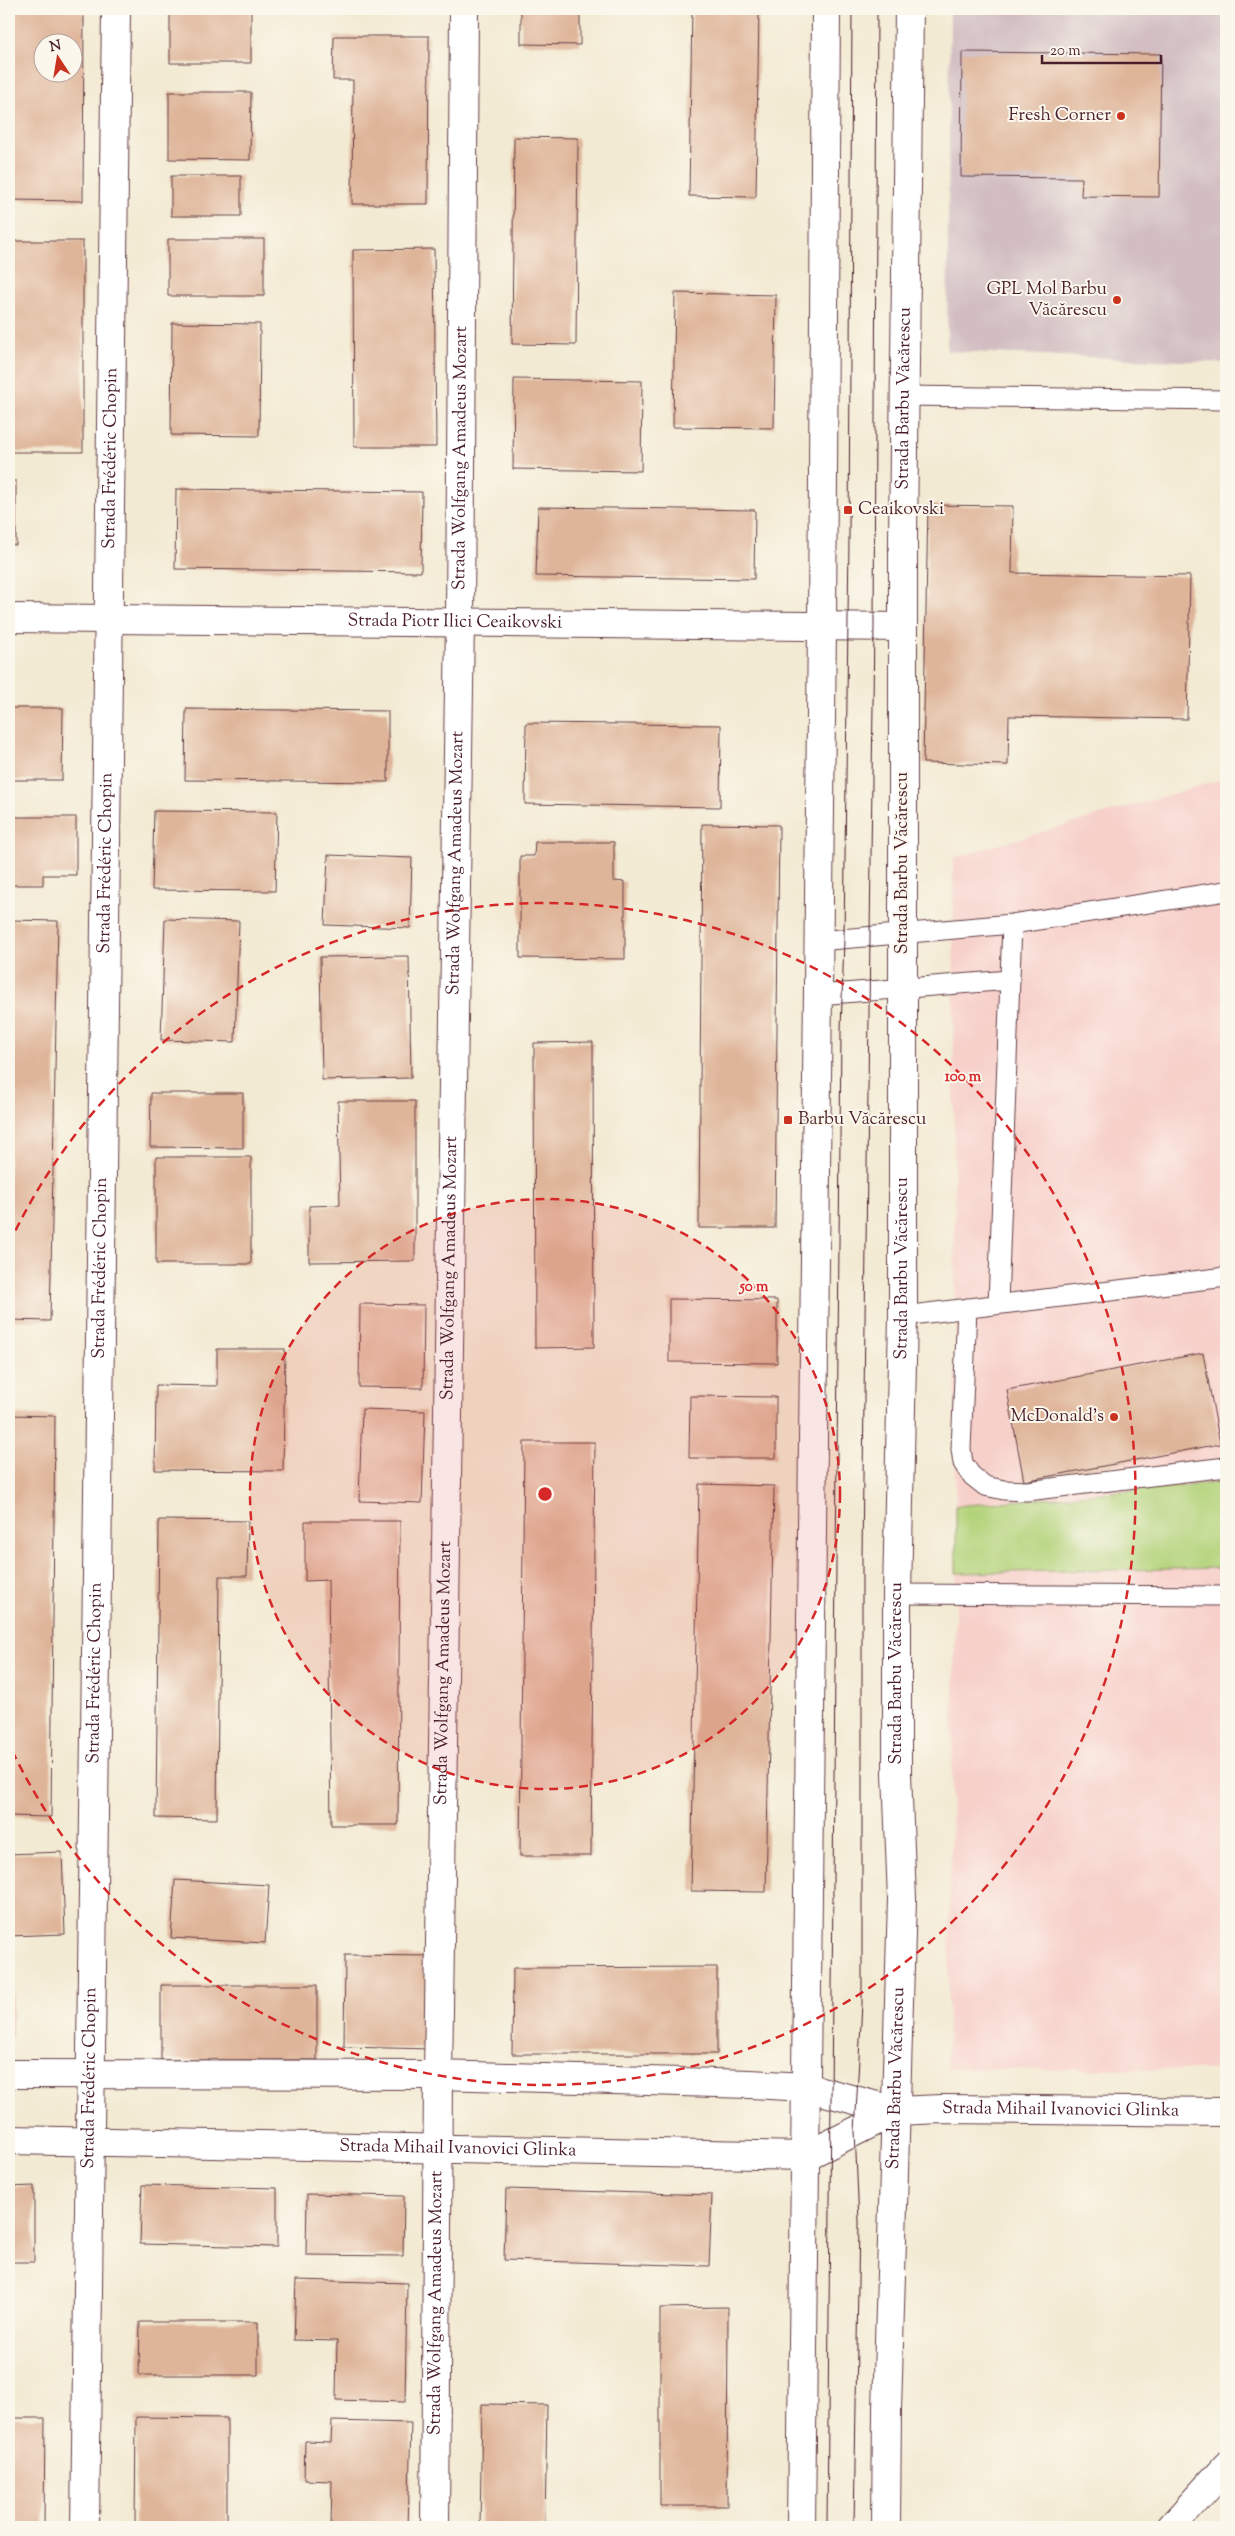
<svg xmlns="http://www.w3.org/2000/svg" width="1235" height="2536" font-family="'Sorts Mill Goudy',serif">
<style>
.built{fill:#f7d0ca}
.industrial{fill:#d2bec2}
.green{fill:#b3d37a;stroke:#7e7952}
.building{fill:#dfb59a;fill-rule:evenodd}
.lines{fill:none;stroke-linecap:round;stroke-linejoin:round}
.service-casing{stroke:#633d44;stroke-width:21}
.minor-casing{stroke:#633d44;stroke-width:30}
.tertiary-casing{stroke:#633d44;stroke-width:30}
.primary-casing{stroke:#633d44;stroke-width:30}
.service{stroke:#fff;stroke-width:19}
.minor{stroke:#fff;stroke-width:28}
.tertiary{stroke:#fff;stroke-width:28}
.primary{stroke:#fff;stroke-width:28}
.tram{stroke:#4a1f2b;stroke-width:1}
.ring{fill:none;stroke:#d62828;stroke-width:2.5;stroke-dasharray:9 6}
.poi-dot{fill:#c8321e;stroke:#fbf7ec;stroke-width:2}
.labels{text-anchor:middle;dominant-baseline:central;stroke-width:4;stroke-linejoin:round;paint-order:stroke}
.poi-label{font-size:18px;fill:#4a1f2b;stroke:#fbf7ec;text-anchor:end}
.street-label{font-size:18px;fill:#4a1f2b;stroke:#fbf7ec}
.centre{fill:#d62828;stroke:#fbf7ec;stroke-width:2.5}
.ring-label{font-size:15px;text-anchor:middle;font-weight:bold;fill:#d62828;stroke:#fbf7ec;stroke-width:4;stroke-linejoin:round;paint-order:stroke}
</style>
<rect width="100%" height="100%" fill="#fbf7ec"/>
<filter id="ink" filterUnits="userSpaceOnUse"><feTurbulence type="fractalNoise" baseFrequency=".02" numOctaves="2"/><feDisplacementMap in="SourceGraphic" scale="10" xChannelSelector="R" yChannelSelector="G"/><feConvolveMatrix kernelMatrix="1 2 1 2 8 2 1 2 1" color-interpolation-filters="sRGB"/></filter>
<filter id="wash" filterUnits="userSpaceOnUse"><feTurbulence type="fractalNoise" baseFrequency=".0096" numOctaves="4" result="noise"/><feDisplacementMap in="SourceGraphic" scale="20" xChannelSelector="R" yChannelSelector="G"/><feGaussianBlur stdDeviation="1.12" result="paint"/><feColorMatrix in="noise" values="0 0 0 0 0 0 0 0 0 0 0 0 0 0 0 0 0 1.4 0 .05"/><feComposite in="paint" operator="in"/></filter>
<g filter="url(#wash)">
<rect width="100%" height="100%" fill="#f3ead3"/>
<!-- built -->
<path class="built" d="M1226 778V2070L947 2069 956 1573 953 858Z"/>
<!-- industrial -->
<path class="industrial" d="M950 9H1226V363L947 351Z"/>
<!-- green -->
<path class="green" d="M1226 1482V1568L956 1573V1506Z"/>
<g id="blocks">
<!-- building -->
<path class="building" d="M9 9H84L83 201 9 200ZM42 42H72V72H42Z
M170 9H251V63H170Z
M521 9H580V45L521 44Z
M692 9H759L756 197 689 196Z
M334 36H429L428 204H352L353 80H333Z
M962 52 1161 54 1159 197 1081 196 1082 178 961 177Z
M169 92H251L250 160 169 159Z
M514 137 578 138 576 345 512 344Z
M171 176H241V216H171Z
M168 239H264V296H168Z
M9 241H83V452H9Z
M434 249 436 447H354L353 250Z
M675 293 776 295 774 428 673 427Z
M172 323 260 324 259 436 171 435Z
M514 379 642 381 641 471 513 469Z
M9 481H16V545H9Z
M176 489 422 492 421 572 175 569Z
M928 505 1013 506 1012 573 1190 576 1187 719 1009 716 1008 765 923 763Z
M538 507 755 510 754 579 536 576Z
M9 708H63L62 780H9Z
M186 709 388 711V782L185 780Z
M526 723 721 725 720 807 525 804Z
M154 811 277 812 275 891 152 890Z
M9 817H76V875H43V885H9Z
M702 824 779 825 775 1228H699Z
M535 842H614V881L625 882V959L520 958V856H534Z
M328 855 412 858 410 928 325 925Z
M165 919 239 921 235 1042 161 1040Z
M9 920 58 921 50 1321 9 1320Z
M409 956 411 1078 322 1080 320 957Z
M593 1042 594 1347 535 1348 534 1043Z
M151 1093H243V1148L150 1147Z
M338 1101H415V1261L309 1262V1206L340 1205Z
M156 1157H251V1264H156Z
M669 1299 777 1300V1363L669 1362Z
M360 1304 424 1305 423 1388 359 1387Z
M217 1349H285L283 1471 155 1470 156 1385 217 1386Z
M1203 1353 1220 1444 1024 1481 1007 1390Z
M690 1396 776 1397V1458H689Z
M362 1409 425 1411 422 1503 359 1501Z
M9 1415 55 1416 51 1817 9 1816Z
M524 1442H595L591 1856H520Z
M699 1484 774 1486 766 1892 691 1891Z
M159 1520 248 1521 247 1576H219L217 1819 156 1818Z
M305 1521H400L398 1825H331L328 1580 305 1581Z
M62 1852 65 1934 9 1936V1854Z
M175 1880 269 1885 265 1943 171 1938Z
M345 1955 434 1956 433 2049 344 2047Z
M717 1967V2054H512L513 1968Z
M9 1969H13L12 2037H9Z
M161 1985H317V2060H161Z
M142 2185 277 2188V2247L140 2244Z
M34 2186V2262H9V2187Z
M506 2189 712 2195 709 2266 504 2260Z
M307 2194 404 2196 403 2256 306 2255Z
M296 2280 407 2283 405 2402 336 2400 337 2341 294 2340Z
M728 2307 727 2506H660V2308Z
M140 2322H258V2375H139Z
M482 2404 547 2405 545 2527H480Z
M136 2417 227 2418V2527H135Z
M9 2418H45L44 2527H9Z
M332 2421 411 2423 408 2527H331L332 2481 304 2480 305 2441 331 2442Z"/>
</g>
</g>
<g filter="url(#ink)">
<use href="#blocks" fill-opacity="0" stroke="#633d44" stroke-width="1"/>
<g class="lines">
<defs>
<path id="service" d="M904 396 1226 400
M818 941 1012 924 1226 891
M818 995 1010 980
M998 1304 1012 924
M967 1308 961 1449 963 1463 971 1475 985 1486 1004 1490 1027 1491 1226 1467
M903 1316 1226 1277
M897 1594 1226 1596"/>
<g id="minor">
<path id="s1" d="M85 2527C94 1688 108 848 116 9"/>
<path id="s2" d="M435 2527 438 2075 460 621 464 9"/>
</g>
<g id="tertiary">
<path id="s3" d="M9 618 903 627"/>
<path id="s4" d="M9 2074 438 2075 750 2084 806 2087 896 2111 942 2109 1226 2112"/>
<path id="s5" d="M9 2140 806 2156 896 2111"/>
<path d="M1171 2527 1226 2466"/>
</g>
<g id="primary">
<path d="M801 2527 822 626 826 9"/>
<path id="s6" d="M886 2527 887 2410 902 1899 897 1773V1594L903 1316V538L909 9"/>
</g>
</defs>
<!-- service casing -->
<use href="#service" class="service-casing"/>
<!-- minor casing -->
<use href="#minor" class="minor-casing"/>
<!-- tertiary casing -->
<use href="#tertiary" class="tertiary-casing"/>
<!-- primary casing -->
<use href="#primary" class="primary-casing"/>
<!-- service -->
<use href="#service" class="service"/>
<!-- minor -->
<use href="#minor" class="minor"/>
<!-- tertiary -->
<use href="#tertiary" class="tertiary"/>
<!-- primary -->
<use href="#primary" class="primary"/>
<!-- tram -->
<path class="tram" d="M827 2527 841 1031 844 939 849 538 852 9
M854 2527 859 2222 855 2131 862 2004V1556L874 626 877 9"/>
</g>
</g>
<!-- distance rings -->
<circle cx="545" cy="1494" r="295" fill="#d62828" fill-opacity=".12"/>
<g class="ring">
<circle cx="545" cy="1494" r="295"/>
<path d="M9 1244A591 591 0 1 1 9 1744"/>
</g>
<!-- markers -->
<g class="poi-dot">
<circle cx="1121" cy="116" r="5"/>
<circle cx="1117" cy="300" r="5"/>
<rect x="843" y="505" width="10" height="10" rx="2.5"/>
<rect x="783" y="1115" width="10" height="10" rx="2.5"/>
<circle cx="1114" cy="1417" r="5"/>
</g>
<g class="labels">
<!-- poi labels -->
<g class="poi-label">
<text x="1111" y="116">Fresh Corner</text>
<text x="1107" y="290">GPL Mol Barbu<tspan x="1107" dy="21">Văcărescu</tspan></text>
<text x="858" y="510" text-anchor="start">Ceaikovski</text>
<text x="798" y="1120" text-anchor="start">Barbu Văcărescu</text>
<text x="1104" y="1417">McDonald's</text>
</g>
<!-- street labels -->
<g class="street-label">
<text stroke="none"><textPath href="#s6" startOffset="2129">Strada Barbu Văcărescu</textPath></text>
<text stroke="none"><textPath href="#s1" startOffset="2069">Strada Frédéric Chopin</textPath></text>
<text stroke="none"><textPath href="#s2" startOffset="2069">Strada Wolfgang Amadeus Mozart</textPath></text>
<text stroke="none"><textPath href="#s3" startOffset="446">Strada Piotr Ilici Ceaikovski</textPath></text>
<text stroke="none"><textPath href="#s1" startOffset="1664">Strada Frédéric Chopin</textPath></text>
<text stroke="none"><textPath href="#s2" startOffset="1664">Strada Wolfgang Amadeus Mozart</textPath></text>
<text transform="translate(903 863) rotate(-90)">Strada Barbu Văcărescu</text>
<text stroke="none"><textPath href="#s1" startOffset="1259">Strada Frédéric Chopin</textPath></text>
<text stroke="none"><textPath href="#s2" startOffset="1259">Strada Wolfgang Amadeus Mozart</textPath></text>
<text stroke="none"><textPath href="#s6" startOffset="1259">Strada Barbu Văcărescu</textPath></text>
<text stroke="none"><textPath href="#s1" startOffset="854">Strada Frédéric Chopin</textPath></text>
<text stroke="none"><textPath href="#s2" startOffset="854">Strada Wolfgang Amadeus Mozart</textPath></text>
<text stroke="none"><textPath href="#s6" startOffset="854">Strada Barbu Văcărescu</textPath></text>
<text stroke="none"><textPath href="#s1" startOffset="449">Strada Frédéric Chopin</textPath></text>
<text stroke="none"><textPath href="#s6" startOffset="449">Strada Barbu Văcărescu</textPath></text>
<text stroke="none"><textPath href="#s4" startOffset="1055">Strada Mihail Ivanovici Glinka</textPath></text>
<text stroke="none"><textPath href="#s5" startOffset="449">Strada Mihail Ivanovici Glinka</textPath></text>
<text stroke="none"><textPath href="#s2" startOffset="224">Strada Wolfgang Amadeus Mozart</textPath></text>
</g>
</g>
<circle cx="545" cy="1494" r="8" class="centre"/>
<g class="ring-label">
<text x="963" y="1081">100 m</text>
<text x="754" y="1291">50 m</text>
</g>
<!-- margin -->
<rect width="1235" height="2536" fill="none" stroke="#fbf7ec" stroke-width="30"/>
<!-- north arrow -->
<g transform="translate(58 58) rotate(348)"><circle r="24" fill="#fbf7ec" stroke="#b4a19f"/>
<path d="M0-4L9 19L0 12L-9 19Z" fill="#c8321e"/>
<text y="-8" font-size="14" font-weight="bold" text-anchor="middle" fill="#4a1f2b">N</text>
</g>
<!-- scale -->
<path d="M1042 55v8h119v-8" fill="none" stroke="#4a1f2b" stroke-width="2.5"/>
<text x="1050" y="55" font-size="15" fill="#4a1f2b" stroke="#fbf7ec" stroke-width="4" paint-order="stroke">20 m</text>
</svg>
